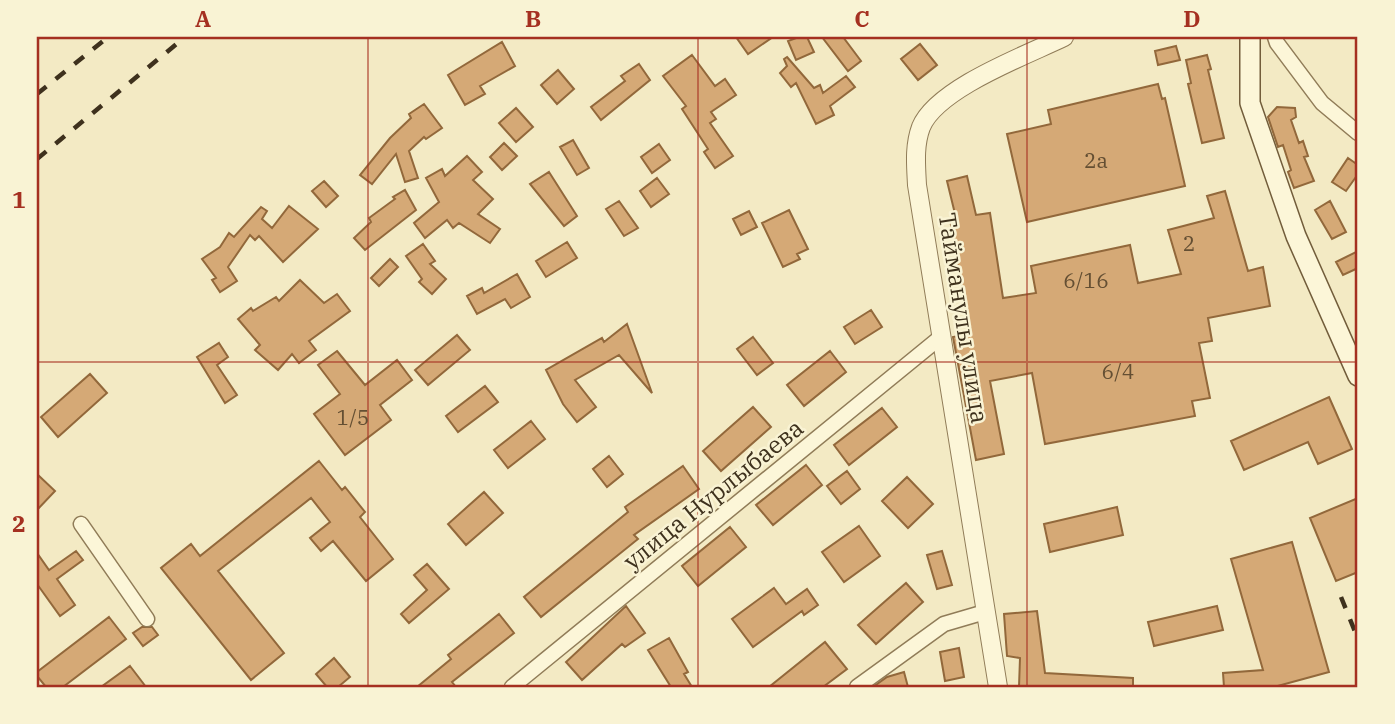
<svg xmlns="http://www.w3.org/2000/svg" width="1395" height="724" font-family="'IBM Plex Serif',serif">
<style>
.building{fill:#d5a976;stroke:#92683b;stroke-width:2}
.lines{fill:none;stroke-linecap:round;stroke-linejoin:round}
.minor-casing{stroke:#907c58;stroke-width:17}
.tertiary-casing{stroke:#907c58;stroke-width:20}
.secondary-casing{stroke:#725d3b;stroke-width:22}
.minor{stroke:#fcf6d8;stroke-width:14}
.tertiary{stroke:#fcf6d8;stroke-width:18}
.secondary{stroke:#fcf6d8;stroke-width:19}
.rail{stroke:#3e311d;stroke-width:4.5;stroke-dasharray:12 12;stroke-linecap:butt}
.grid{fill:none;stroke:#a53021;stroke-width:2;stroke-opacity:0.55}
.labels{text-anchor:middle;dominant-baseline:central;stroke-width:5;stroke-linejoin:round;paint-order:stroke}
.number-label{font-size:21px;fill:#644f33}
.street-label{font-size:24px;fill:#3e311d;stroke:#f9f3d4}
.neatline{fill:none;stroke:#a53021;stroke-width:2.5}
.grid-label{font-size:23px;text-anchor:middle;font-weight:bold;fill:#a53021}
</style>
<rect width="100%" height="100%" fill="#f3eac4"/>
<!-- building -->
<path class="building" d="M736 37H773L748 54Z
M799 37H807L814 52 796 60 788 41Z
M822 37H843L861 61 848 71Z
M502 42 515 66 480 86 485 94 465 105 448 75Z
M920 44 937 65 918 80 901 59Z
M1176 46 1180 60 1158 65 1155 51Z
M692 55 715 86 725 79 736 95 711 112 716 119 710 123 733 156 715 168 704 152 708 149 682 109 686 106 663 76Z
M1207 55 1211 69 1208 70 1224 138 1202 143 1188 84 1191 83 1186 60Z
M787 57 814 88 820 85 823 93 846 76 855 87 830 106 834 115 816 124 796 83 791 87 780 73 787 66 784 59Z
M639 64 650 80 601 120 591 107 625 81 621 76Z
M558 70 574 89 557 104 541 85Z
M1158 84 1162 99 1165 98 1185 186 1027 222 1007 134 1051 124 1048 110Z
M424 104 442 128 426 139 424 137 409 151 418 178 405 182 396 154 372 184 360 175 390 138 411 118 409 114Z
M1277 107 1295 108 1296 117 1291 120 1299 143 1303 141 1308 156 1304 157 1314 181 1294 188 1288 172 1291 170 1283 145 1278 147 1268 117Z
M516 108 533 127 516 142 499 123Z
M573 140 589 168 577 175 560 147Z
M504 143 517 156 502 170 490 157Z
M659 144 670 160 652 173 641 157Z
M467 156 482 172 473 180 493 199 478 214 500 229 490 243 459 223 453 228 447 220 425 238 414 223 439 202 426 178 442 169 445 176Z
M1348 158 1358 165V174L1346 191 1332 182Z
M549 172 577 216 564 226 530 184Z
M967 176 976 215 990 213 1003 298 1036 293 1031 266 1130 245 1138 283 1181 274 1168 230 1214 218 1207 196 1225 191 1248 271 1263 267 1270 306 1208 318 1212 341 1199 343 1210 398 1192 401 1195 416 1045 444 1032 373 990 381 1004 454 976 460 953 337 969 334 950 219 956 218 947 181Z
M657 178 669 194 651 207 640 191Z
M324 181 338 196 326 207 312 191Z
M405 190 416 210 365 250 354 238 371 222 369 218 395 199 393 197Z
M619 201 638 228 624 236 606 209Z
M1330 201 1346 232 1332 239 1315 210Z
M289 206 318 229 283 262 259 236 255 240 250 235 228 267 237 281 220 292 212 280 216 278 202 259 220 247 229 233 234 237 261 207 267 211 262 219 272 228Z
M789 210 808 249 797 254 800 259 783 267 762 223Z
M749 211 757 227 741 235 733 219Z
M567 242 577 258 546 277 536 261Z
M423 244 435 261 430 264 446 279 432 294 419 282 422 279 406 256Z
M1358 251V268L1343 275 1336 262Z
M390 259 398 267 379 286 371 278Z
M517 274 530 297 511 308 505 299 477 314 467 296 482 288 484 293Z
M300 280 324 303 337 294 350 311 309 341 316 350 299 363 292 354 278 370 255 350 260 345 238 319 251 308 253 311 276 297 279 301Z
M871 310 882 327 855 344 844 327Z
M627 324 652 393 619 355 575 380 596 407 577 422 563 404 546 370 602 338 604 342Z
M457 335 470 350 428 385 415 370Z
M753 337 773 363 757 375 737 349Z
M219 343 228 357 217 365 237 395 225 403 197 357Z
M337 351 365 385 397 360 412 380 380 405 391 420 345 455 314 414 340 394 318 365Z
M830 351 846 372 804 406 787 385Z
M90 374 107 393 58 437 41 417Z
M485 386 498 402 458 432 446 416Z
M1329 397 1352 449 1318 464 1308 442 1244 470 1231 441Z
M753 407 771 427 721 471 703 451Z
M882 408 897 427 849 465 834 445Z
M531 421 545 439 508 468 494 450Z
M609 456 623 474 607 487 593 469Z
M319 461 342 490 345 487 365 512 360 517 393 559 366 581 333 541 321 551 310 538 330 522 311 498 218 571 284 653 251 680 161 568 191 544 200 556Z
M806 465 822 485 773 525 756 505Z
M683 466 699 489 634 535 638 539 541 617 524 597 628 512 625 507Z
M847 471 860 489 841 504 827 486Z
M37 474 55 491 37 510Z
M907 477 933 504 908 528 882 501Z
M484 492 503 513 466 545 448 524Z
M1358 498V572L1336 581 1310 518Z
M1117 507 1123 535 1050 552 1044 524Z
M859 526 880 556 844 582 822 552Z
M730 527 746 547 698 586 682 566Z
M1292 542 1329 672 1274 687H1224L1223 673 1263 670 1231 559Z
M76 551 83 560 57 579 75 605 60 616 37 584V553L49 570Z
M942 551 952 585 937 589 927 555Z
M427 564 449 589 409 623 401 614 427 590 414 575Z
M906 583 923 602 876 644 858 625Z
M774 588 786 604 807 589 818 605 804 615 802 611 753 647 732 619Z
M626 606 645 633 625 647 622 644 582 680 566 662Z
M1217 606 1223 630 1154 646 1148 622Z
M1037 611 1045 673 1133 678V687H1019L1020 658 1007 656 1004 614Z
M499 614 514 633 452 682 456 687H417L451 659 448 655Z
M109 617 126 639 63 687H46L37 676V672Z
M142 627H152L158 635 143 646 133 633Z
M669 638 688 672 684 674 692 687H671L648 650Z
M825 642 847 669 823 687H769Z
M959 648 964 677 945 681 940 652Z
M334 658 350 677 338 687H327L316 674Z
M130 666 146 687H101Z
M904 672 908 687H873L887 677Z"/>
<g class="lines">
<defs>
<path id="minor" d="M1275 37 1277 43 1322 103 1358 133
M81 524 147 619
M512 687 942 336
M857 687 944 624 985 612"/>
<path id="tertiary" d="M998 687 917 185C916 165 914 146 921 127 937 88 1027 55 1064 37"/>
<path id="secondary" d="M1250 37V103L1296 236 1358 376"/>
</defs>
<!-- minor casing -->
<use href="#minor" class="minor-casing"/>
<!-- tertiary casing -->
<use href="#tertiary" class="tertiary-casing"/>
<!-- secondary casing -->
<use href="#secondary" class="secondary-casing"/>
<!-- minor -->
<use href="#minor" class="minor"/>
<!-- tertiary -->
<use href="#tertiary" class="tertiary"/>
<!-- secondary -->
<use href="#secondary" class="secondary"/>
<!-- rail -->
<path class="rail" d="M37 94 108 37
M37 159 185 37
M1341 597 1358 639"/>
</g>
<!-- grid -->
<path class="grid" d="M368 37V687M698 37V687M1027 37V687M37 362H1358"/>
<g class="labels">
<!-- number labels -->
<g class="number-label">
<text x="1096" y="160">2а</text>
<text x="1189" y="243">2</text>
<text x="1086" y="280">6/16</text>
<text x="1118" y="371">6/4</text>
<text x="353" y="417">1/5</text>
</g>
<!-- street labels -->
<g class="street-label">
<text transform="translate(964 318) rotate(81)">Тайманулы улица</text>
<text transform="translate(713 494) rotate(-39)">улица Нурлыбаева</text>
</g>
</g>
<!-- border -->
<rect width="1395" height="724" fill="none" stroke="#f9f3d4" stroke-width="77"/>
<rect x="38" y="38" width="1318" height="648" class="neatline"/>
<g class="grid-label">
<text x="203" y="27">A</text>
<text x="533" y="27">B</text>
<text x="862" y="27">C</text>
<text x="1192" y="27">D</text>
<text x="19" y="208">1</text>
<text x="19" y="532">2</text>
</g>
</svg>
